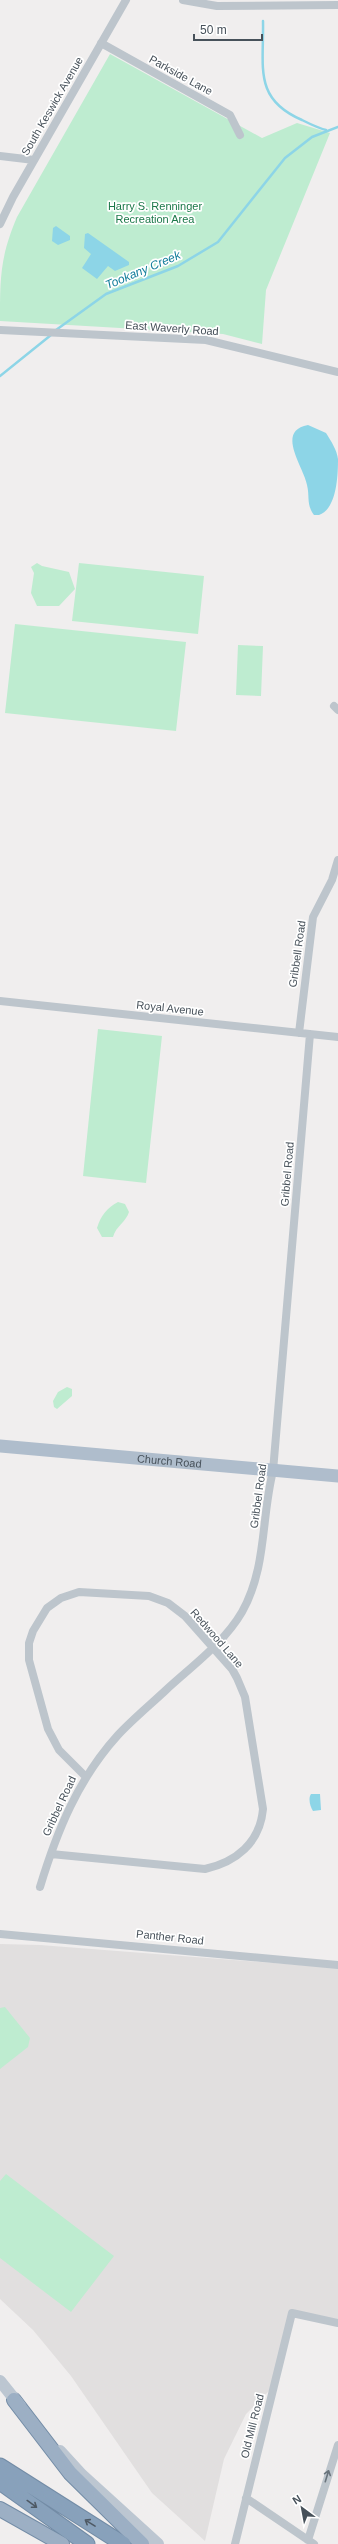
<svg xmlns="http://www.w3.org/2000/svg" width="338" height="2544" font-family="Helvetica,sans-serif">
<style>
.education{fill:#e1dfdf}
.green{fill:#beecd0}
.water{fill:#8dd5e7}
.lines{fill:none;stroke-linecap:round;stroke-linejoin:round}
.stream{stroke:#8dd5e7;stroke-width:2.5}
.trunk-casing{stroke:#738ca6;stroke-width:16}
.motorway-casing{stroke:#738ca6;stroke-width:17}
.minor{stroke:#bdc5cc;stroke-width:8}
.secondary{stroke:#bcc6d1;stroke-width:12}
.primary{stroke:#afbdcc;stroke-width:13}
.trunk{stroke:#9cafc4;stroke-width:14}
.motorway{stroke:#88a1bb;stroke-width:15}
.oneway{stroke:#6a747c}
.oneway2{stroke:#4e5964}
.labels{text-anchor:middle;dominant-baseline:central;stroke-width:3.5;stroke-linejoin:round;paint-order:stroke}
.street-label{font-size:11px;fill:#47515a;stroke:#fff}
.park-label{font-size:11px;fill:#1b7849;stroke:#fff}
.water-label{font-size:12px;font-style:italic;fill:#137e9b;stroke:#fff}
</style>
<rect width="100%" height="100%" fill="#f0eeee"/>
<!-- education -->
<path class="education" d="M0 1944 40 1945 338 1968V2323L292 2313 273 2387 246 2414 224 2459 205 2541 152 2493 71 2376 33 2330 0 2299Z"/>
<!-- green -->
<path class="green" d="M110 54 262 138 297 123 330 133 266 290 262 344 223 334 0 321C0 278 0 257 17 217Z
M37 563 42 566 69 572 75 589 59 606H37L31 593 34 573 31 567Z
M79 563 204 576 198 634 72 621Z
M15 624 186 642 176 731 5 713Z
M238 645 263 646 261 696 236 695Z
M98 1029 162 1036 146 1183 83 1176Z
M118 1202 125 1204 129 1212C126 1222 116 1226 113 1237H102L97 1228C101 1215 107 1208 118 1202Z
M67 1387 72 1389V1396L57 1409 54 1407 53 1401 58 1392Z
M5 2007 30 2038 28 2047 0 2069V2008Z
M6 2174 114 2256 71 2312 0 2258V2181Z"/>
<!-- water -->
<path class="water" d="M56 226 70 236V240L58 245 52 241 53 228Z
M88 233 129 262V265L115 271 108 266 97 279 82 268 91 254 84 248 85 234Z
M308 425 326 433C331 441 337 450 338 459 338 475 337 509 319 515H314C306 504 310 497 307 485 304 467 275 431 308 425Z
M311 1794H320L321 1810 313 1811C310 1807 308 1798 311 1794Z"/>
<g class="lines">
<!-- stream -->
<path class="stream" d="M263 21C264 67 253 99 302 120 310 124 318 128 326 130
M56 330 106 294 178 266 218 242 285 158 312 137 338 127
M0 376 51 335"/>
<defs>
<path id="trunk" d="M14 2400 70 2473 142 2544
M0 2509 62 2544"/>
<path id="motorway" d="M0 2466 123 2544
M0 2482 87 2544"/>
</defs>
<!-- trunk casing -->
<use href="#trunk" class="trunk-casing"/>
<!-- motorway casing -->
<use href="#motorway" class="motorway-casing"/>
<!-- minor -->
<path class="minor" d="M183 0 217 6 338 5
M101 43 230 115 240 135
M0 156 34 160
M0 224 13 197 126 0
M0 330 206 340 338 372
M334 706 338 710
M0 1001 338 1037
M299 1033 313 917 332 880 338 860
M51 1854 205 1869C236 1862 260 1843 263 1809L245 1697 237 1678 232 1669 185 1616 168 1603 149 1596 79 1592 61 1598 47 1608 33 1631 29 1643V1660L48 1729 59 1750 86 1777
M40 1887C57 1831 78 1779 118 1735 133 1719 150 1705 166 1690 192 1666 224 1643 242 1612 267 1568 261 1518 273 1471L310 1034
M0 1934 338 1965
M246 2498 314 2544
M308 2540 338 2445
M235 2544 292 2313 338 2323"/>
<!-- secondary -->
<path class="secondary" d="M0 2381 20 2406
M60 2451 82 2475 158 2544"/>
<!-- primary -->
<path class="primary" id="s1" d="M0 1446 338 1476"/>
<!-- trunk -->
<use href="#trunk" class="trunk"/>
<!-- motorway -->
<use href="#motorway" class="motorway"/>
</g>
<!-- one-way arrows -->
<defs><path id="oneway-shaft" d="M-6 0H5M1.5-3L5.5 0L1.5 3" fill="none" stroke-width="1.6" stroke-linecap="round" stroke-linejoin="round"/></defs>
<use class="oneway" href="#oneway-shaft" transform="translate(327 2476) rotate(-73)"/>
<g class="oneway2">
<use href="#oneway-shaft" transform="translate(32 2504) rotate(36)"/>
<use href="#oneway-shaft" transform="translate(90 2523) rotate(-148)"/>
</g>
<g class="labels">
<!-- street labels -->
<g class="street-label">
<text transform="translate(181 75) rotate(29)">Parkside Lane</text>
<text transform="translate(52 106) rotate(-60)">South Keswick Avenue</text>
<text transform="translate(172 328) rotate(4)">East Waverly Road</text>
<text transform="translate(297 954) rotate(-82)">Gribbell Road</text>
<text transform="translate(170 1008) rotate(6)">Royal Avenue</text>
<text transform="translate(287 1174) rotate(-85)">Gribbel Road</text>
<text stroke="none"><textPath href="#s1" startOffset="170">Church Road</textPath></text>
<text transform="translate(258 1496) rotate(-82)">Gribbel Road</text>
<text transform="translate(217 1638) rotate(49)">Redwood Lane</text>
<text transform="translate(59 1806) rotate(-65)">Gribbel Road</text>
<text transform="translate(170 1937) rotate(6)">Panther Road</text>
<text transform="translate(252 2426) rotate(-76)">Old Mill Road</text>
</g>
<!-- park labels -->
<g class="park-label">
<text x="155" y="206">Harry S. Renninger<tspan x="155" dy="13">Recreation Area</tspan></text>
</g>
<!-- water labels -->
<g class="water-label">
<text transform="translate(143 270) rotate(-23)">Tookany Creek</text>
</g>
</g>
<!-- north arrow -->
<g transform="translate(302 2508) rotate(328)" stroke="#ffffff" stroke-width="3" paint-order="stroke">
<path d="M0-3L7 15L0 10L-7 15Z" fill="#47515a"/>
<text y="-6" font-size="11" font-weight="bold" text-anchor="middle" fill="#47515a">N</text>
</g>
<!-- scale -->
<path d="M194 34v6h68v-6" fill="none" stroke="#47515a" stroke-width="2"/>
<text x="200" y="34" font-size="12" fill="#47515a" stroke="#ffffff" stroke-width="3" paint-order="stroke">50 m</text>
</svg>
